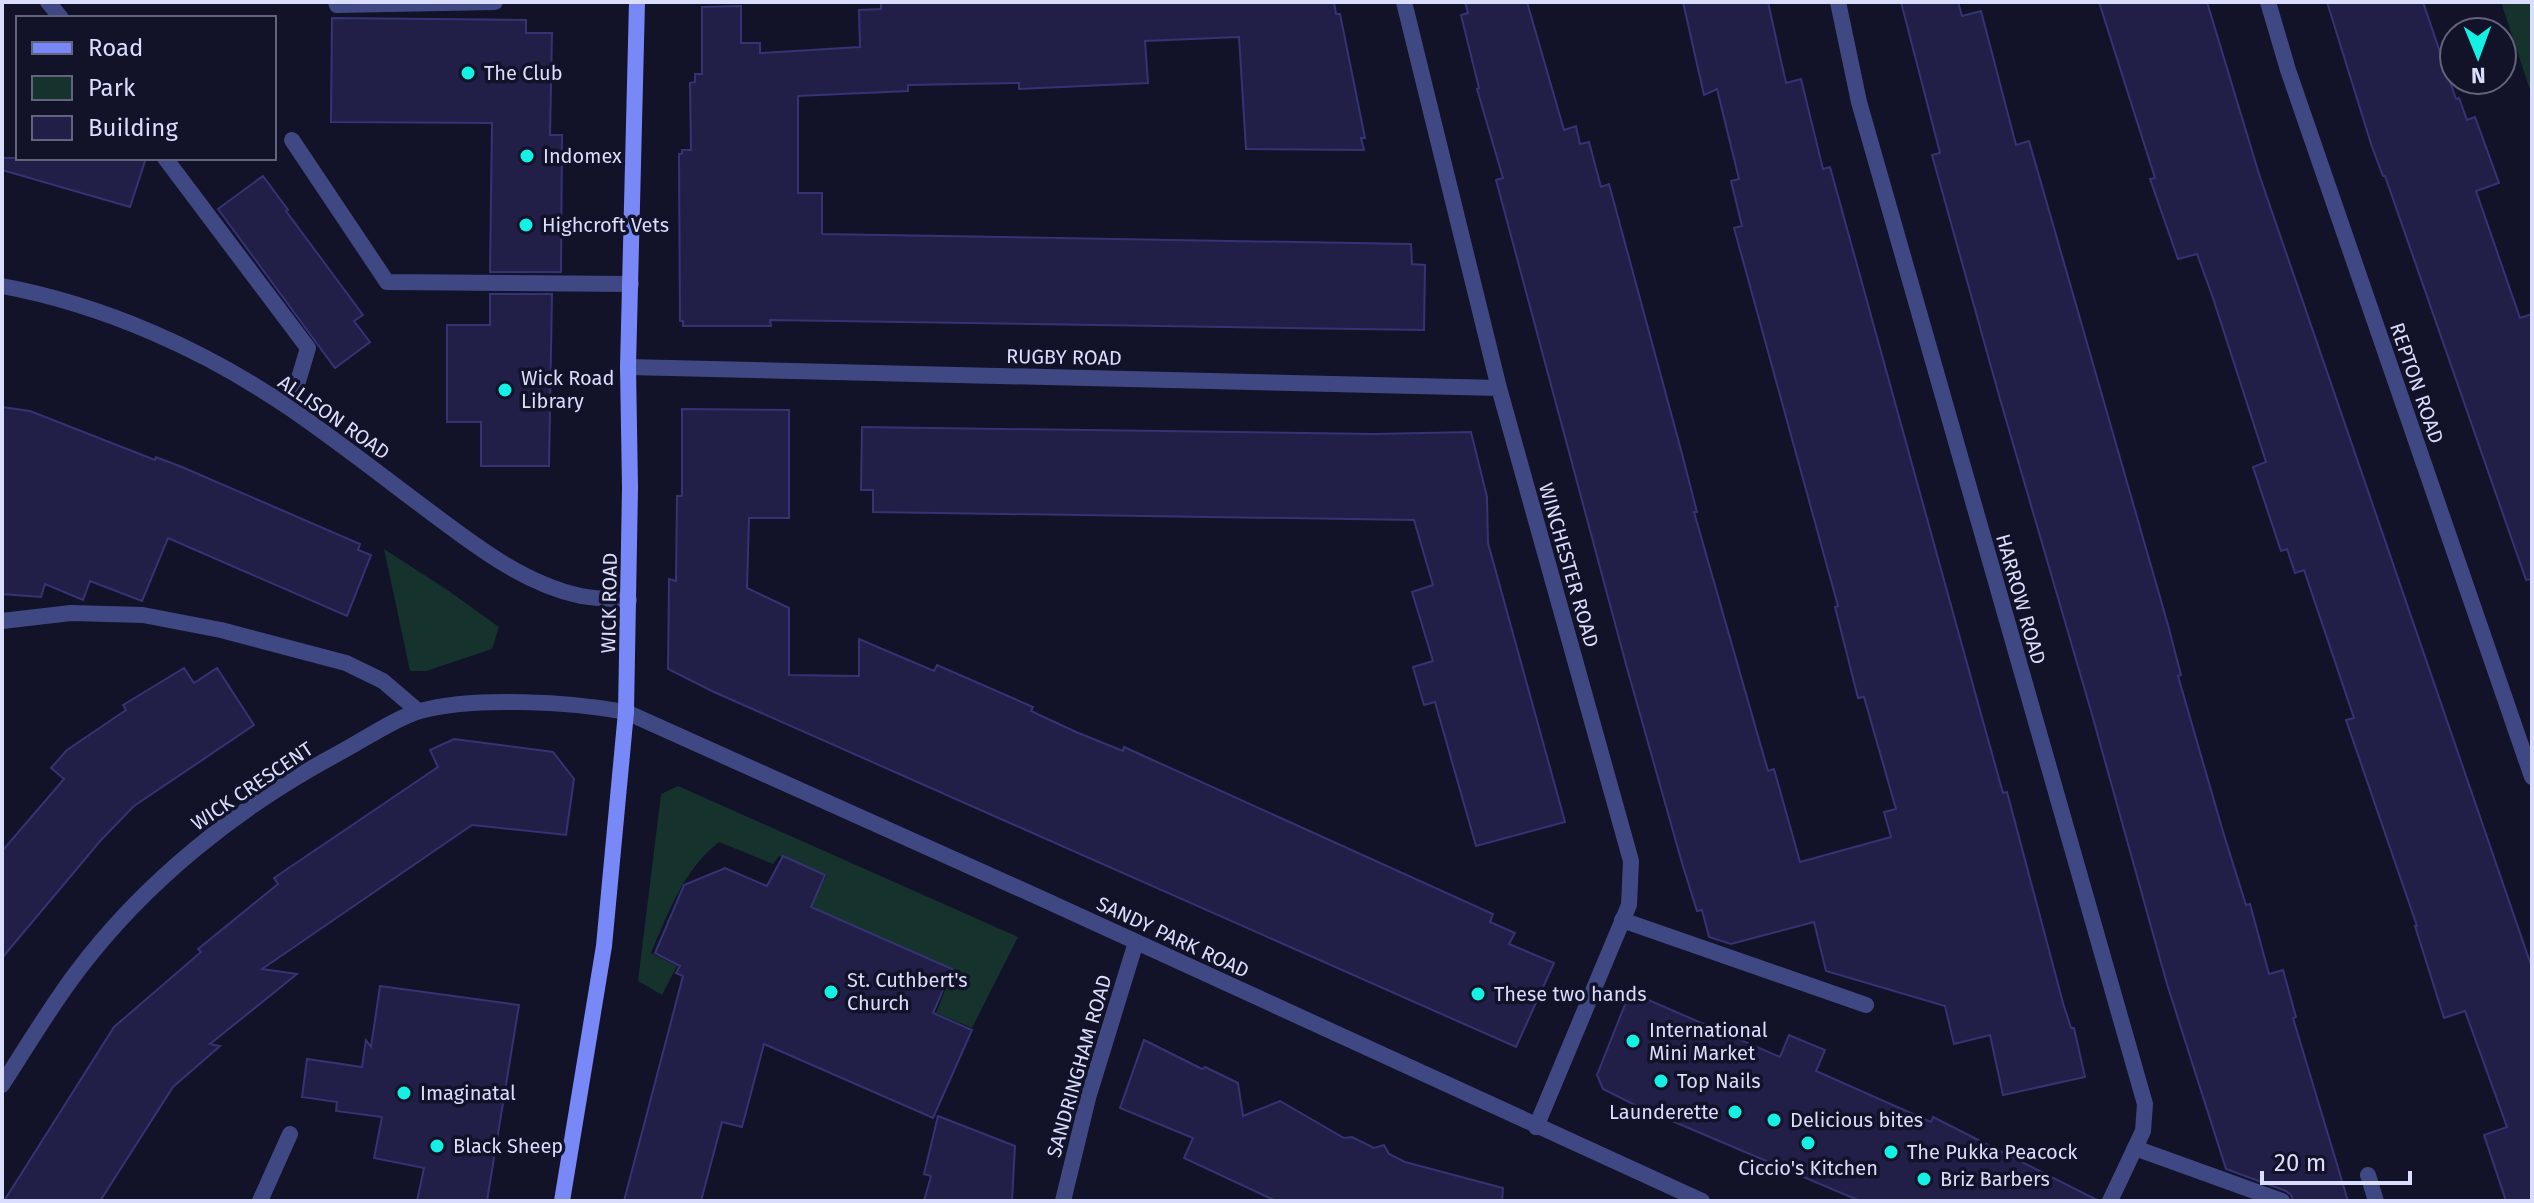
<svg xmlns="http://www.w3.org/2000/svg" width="2534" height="1203" font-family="'Fira Sans',sans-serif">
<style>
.green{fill:#15322c}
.building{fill:#211f48;stroke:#353373;stroke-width:2}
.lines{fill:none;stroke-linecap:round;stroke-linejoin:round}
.lane{stroke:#404884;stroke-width:16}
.street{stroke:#404884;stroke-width:16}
.secondary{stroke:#7889f7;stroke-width:16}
.poi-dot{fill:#14f1e4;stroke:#121228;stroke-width:3}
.labels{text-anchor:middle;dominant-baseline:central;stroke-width:7;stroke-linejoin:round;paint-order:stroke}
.poi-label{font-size:20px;fill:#dbddfd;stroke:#121228;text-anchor:start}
.street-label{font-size:20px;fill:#dbddfd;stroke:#121228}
</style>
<rect width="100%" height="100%" fill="#121228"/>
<!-- green -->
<path class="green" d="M2501 2H2532V96Z
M384 549 446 589 499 627 492 649 426 671H410Z
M678 786 1018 937 972 1028 936 1013 953 970 810 907 827 875 779 856 773 864 719 842C683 870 669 912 651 953L677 966 662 995 638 981 661 794Z"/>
<!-- building -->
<path class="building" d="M904 2H1334L1336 14H1340L1365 138H1361L1364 150 1246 149 1239 37 1145 41 1148 83 1019 89V83L908 85V91L798 96V193H822V234L1411 244 1412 264 1425 265 1424 330 770 320 771 326H683V321H680L679 154H682V150H691L690 83 695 82V74H702V7L741 6V43H760V53L860 47 859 10 881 9V3Z
M1465 2H1527L1564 130 1576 126 1580 144 1589 142 1601 187 1609 184 1681 450 1697 512H1694L1768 771 1774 769 1800 862 1891 837 1884 812 1896 809 1864 697 1858 698 1835 607 1838 606 1734 228 1742 226 1731 181 1739 179 1717 89 1704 95 1683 2H1768L1786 83 1801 79 1823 169 1830 167 1984 725 2003 793 2007 792 2063 1003 2071 1028H2074L2085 1077 2003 1095 1990 1035 1954 1044 1945 1006 1826 971 1814 922 1731 944 1709 937 1702 910 1697 911 1682 863 1627 668 1496 180 1503 178 1477 89 1479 88 1461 15 1468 13Z
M1901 2H1958L1962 16 1981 11 2016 145 2029 141 2168 625 2181 675 2178 676 2224 835 2246 905 2250 904 2269 974 2283 970 2296 1017 2293 1018 2348 1201H2293L2291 1195 2286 1191 2226 1169 2167 984 2091 711 2000 399 1932 155 1940 153Z
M2099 2H2207L2259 174 2532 968V1201H2506L2484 1135 2507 1127 2465 1011 2444 1018 2415 926H2417L2346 720 2354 718 2304 570 2295 573 2287 549 2281 551 2253 467 2266 462 2212 295 2197 254 2178 259 2150 179 2155 178Z
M2327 2H2423L2456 99 2459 98 2467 120 2475 117 2499 183 2476 191 2520 318 2532 314V579L2526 580 2385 176H2383L2372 147Z
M332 18 526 20V33H552L550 135H562L561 272H490L492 123 331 122Z
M2 158H146L130 207 2 170Z
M263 176 288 210 286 211 363 315 354 321 370 342 335 368 218 209Z
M490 294H552L549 466H481V422H447V325H490Z
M2 407 30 411 155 460 156 457 182 467 360 544 358 550 371 555 347 616 168 538 142 601 90 581 83 600 45 584 41 597 2 594Z
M682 409 789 410V518H749L747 588 789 608V675L859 676V639L934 671 937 665 1033 707 1031 711 1076 732 1123 751 1124 747 1493 914 1490 922 1515 933 1509 944 1554 963 1516 1047 714 692 668 669 669 579 676 581 677 496H682Z
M862 427 1374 434 1471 432 1487 497 1488 543 1565 822 1476 846 1435 702 1424 705 1413 667 1433 661 1412 592 1433 585 1414 520 873 512V490H861Z
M184 668 194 683 217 668 254 725 134 806 101 840 2 958V851L64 779 51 768 67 750 126 710 123 705Z
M454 739 553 752 574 779 566 835 472 825 262 969 297 974 210 1044 220 1046 173 1087 100 1201H4L114 1027 201 952 198 949 278 884 274 878 438 767 430 750Z
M783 856 825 875 811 907 952 969 933 1013 972 1030 933 1118 764 1044 742 1127 722 1122 701 1201H624L683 976 676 973 680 966 655 953 684 885 725 868 767 886Z
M380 986 519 1005 487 1201H417L424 1168 374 1158 382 1117 336 1111 337 1102 302 1097 307 1059 362 1067 366 1040 371 1047Z
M1630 992 1780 1057 1789 1035 1825 1050 1816 1071 1931 1122 1933 1117 2099 1201H1860L1637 1106 1603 1089 1597 1075Z
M1144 1040 1202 1069 1205 1067 1238 1083 1243 1116 1280 1101 1344 1138 1352 1137 1374 1148 1384 1145 1389 1154 1405 1162 1503 1188 1502 1201H1276L1184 1158 1193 1138 1120 1108Z
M938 1116 1015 1146 1012 1201H924L931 1176 924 1174Z"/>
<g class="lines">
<!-- lane -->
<path class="lane" d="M48 2 61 18
M292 140 387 282 631 284
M165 158 308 348 290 408
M2 621 71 613 143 615 221 630 346 663 383 681 418 711
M1622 920 1866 1005
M2135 1148 2282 1201
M2368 1175 2376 1201
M260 1201 290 1134"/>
<!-- street -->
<path class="street" d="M336 2 337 5 495 2
M1404 2 1499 388 1631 861 1629 905 1536 1127
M1838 2 1859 102 2145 1104 2143 1131 2110 1201
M2268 2 2288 70 2532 777
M2 286C104 305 205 350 291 409 339 442 386 479 433 514 477 547 525 584 581 596 597 599 613 599 629 600
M628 367 1499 388
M2 1085C26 1048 49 1009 76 973 145 881 238 807 339 753 362 741 397 717 420 711 473 696 572 702 626 712L1047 901 1702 1201
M1063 1201 1088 1098 1136 942"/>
<!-- secondary -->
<path class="secondary" d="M562 1201 604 946 626 712 630 488 628 367 637 2"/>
</g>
<!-- markers -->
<g class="poi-dot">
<circle cx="468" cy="73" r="8"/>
<circle cx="527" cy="156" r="8"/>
<circle cx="526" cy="225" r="8"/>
<circle cx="505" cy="390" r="8"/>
<circle cx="831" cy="992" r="8"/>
<circle cx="1478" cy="994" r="8"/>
<circle cx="1633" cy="1041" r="8"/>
<circle cx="1661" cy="1081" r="8"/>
<circle cx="404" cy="1093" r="8"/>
<circle cx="1735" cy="1112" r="8"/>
<circle cx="1774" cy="1120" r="8"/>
<circle cx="1808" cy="1143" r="8"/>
<circle cx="437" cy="1146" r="8"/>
<circle cx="1891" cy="1152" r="8"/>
<circle cx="1924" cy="1179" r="8"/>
</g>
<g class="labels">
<!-- poi labels -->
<g class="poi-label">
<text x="484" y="73">The Club</text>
<text x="543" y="156">Indomex</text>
<text x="542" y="225">Highcroft Vets</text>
<text x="521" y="378">Wick Road<tspan x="521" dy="23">Library</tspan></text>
<text x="847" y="980">St. Cuthbert's<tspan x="847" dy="23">Church</tspan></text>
<text x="1494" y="994">These two hands</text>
<text x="1649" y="1030">International<tspan x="1649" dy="23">Mini Market</tspan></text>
<text x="1677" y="1081">Top Nails</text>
<text x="420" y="1093">Imaginatal</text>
<text x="1719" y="1112" text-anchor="end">Launderette</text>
<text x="1790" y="1120">Delicious bites</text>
<text x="453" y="1146">Black Sheep</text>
<text x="1907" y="1152">The Pukka Peacock</text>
<text x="1808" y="1168" text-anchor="middle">Ciccio's Kitchen</text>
<text x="1940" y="1179">Briz Barbers</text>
</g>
<!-- street labels -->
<g class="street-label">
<text transform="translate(1064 357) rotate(1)">RUGBY ROAD</text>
<text transform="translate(2417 383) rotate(71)">REPTON ROAD</text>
<text transform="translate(334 417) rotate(35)">ALLISON ROAD</text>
<text transform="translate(1569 565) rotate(74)">WINCHESTER ROAD</text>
<text transform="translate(2021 599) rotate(74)">HARROW ROAD</text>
<text transform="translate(609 603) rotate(-89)">WICK ROAD</text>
<text transform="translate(252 786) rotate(-34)">WICK CRESCENT</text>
<text transform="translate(1173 937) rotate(25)">SANDY PARK ROAD</text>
<text transform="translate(1079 1066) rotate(-74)">SANDRINGHAM ROAD</text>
</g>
</g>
<!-- border -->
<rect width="2534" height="1203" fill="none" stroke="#dbddfd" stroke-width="8"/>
<!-- legend -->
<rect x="16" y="16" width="260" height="144" fill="#121228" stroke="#62637d" stroke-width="2"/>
<rect x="32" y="42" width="40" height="12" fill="#7889f7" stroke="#62637d" stroke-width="2"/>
<text x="88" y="56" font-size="24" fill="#dbddfd">Road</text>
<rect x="32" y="76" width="40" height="24" fill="#15322c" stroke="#62637d" stroke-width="2"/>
<text x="88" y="96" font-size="24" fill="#dbddfd">Park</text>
<rect x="32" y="116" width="40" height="24" fill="#211f48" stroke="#62637d" stroke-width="2"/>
<text x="88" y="136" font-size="24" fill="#dbddfd">Building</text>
<!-- north arrow -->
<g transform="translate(2478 56) rotate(179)"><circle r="38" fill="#121228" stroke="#62637d" stroke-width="2"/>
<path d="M0-6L14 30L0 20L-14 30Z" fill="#14f1e4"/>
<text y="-12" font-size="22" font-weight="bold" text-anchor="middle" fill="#dbddfd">N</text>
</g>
<!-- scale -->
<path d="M2262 1171v12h148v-12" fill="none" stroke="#dbddfd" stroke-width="4"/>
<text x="2274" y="1171" font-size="24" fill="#dbddfd" stroke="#121228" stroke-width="6" paint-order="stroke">20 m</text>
</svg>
